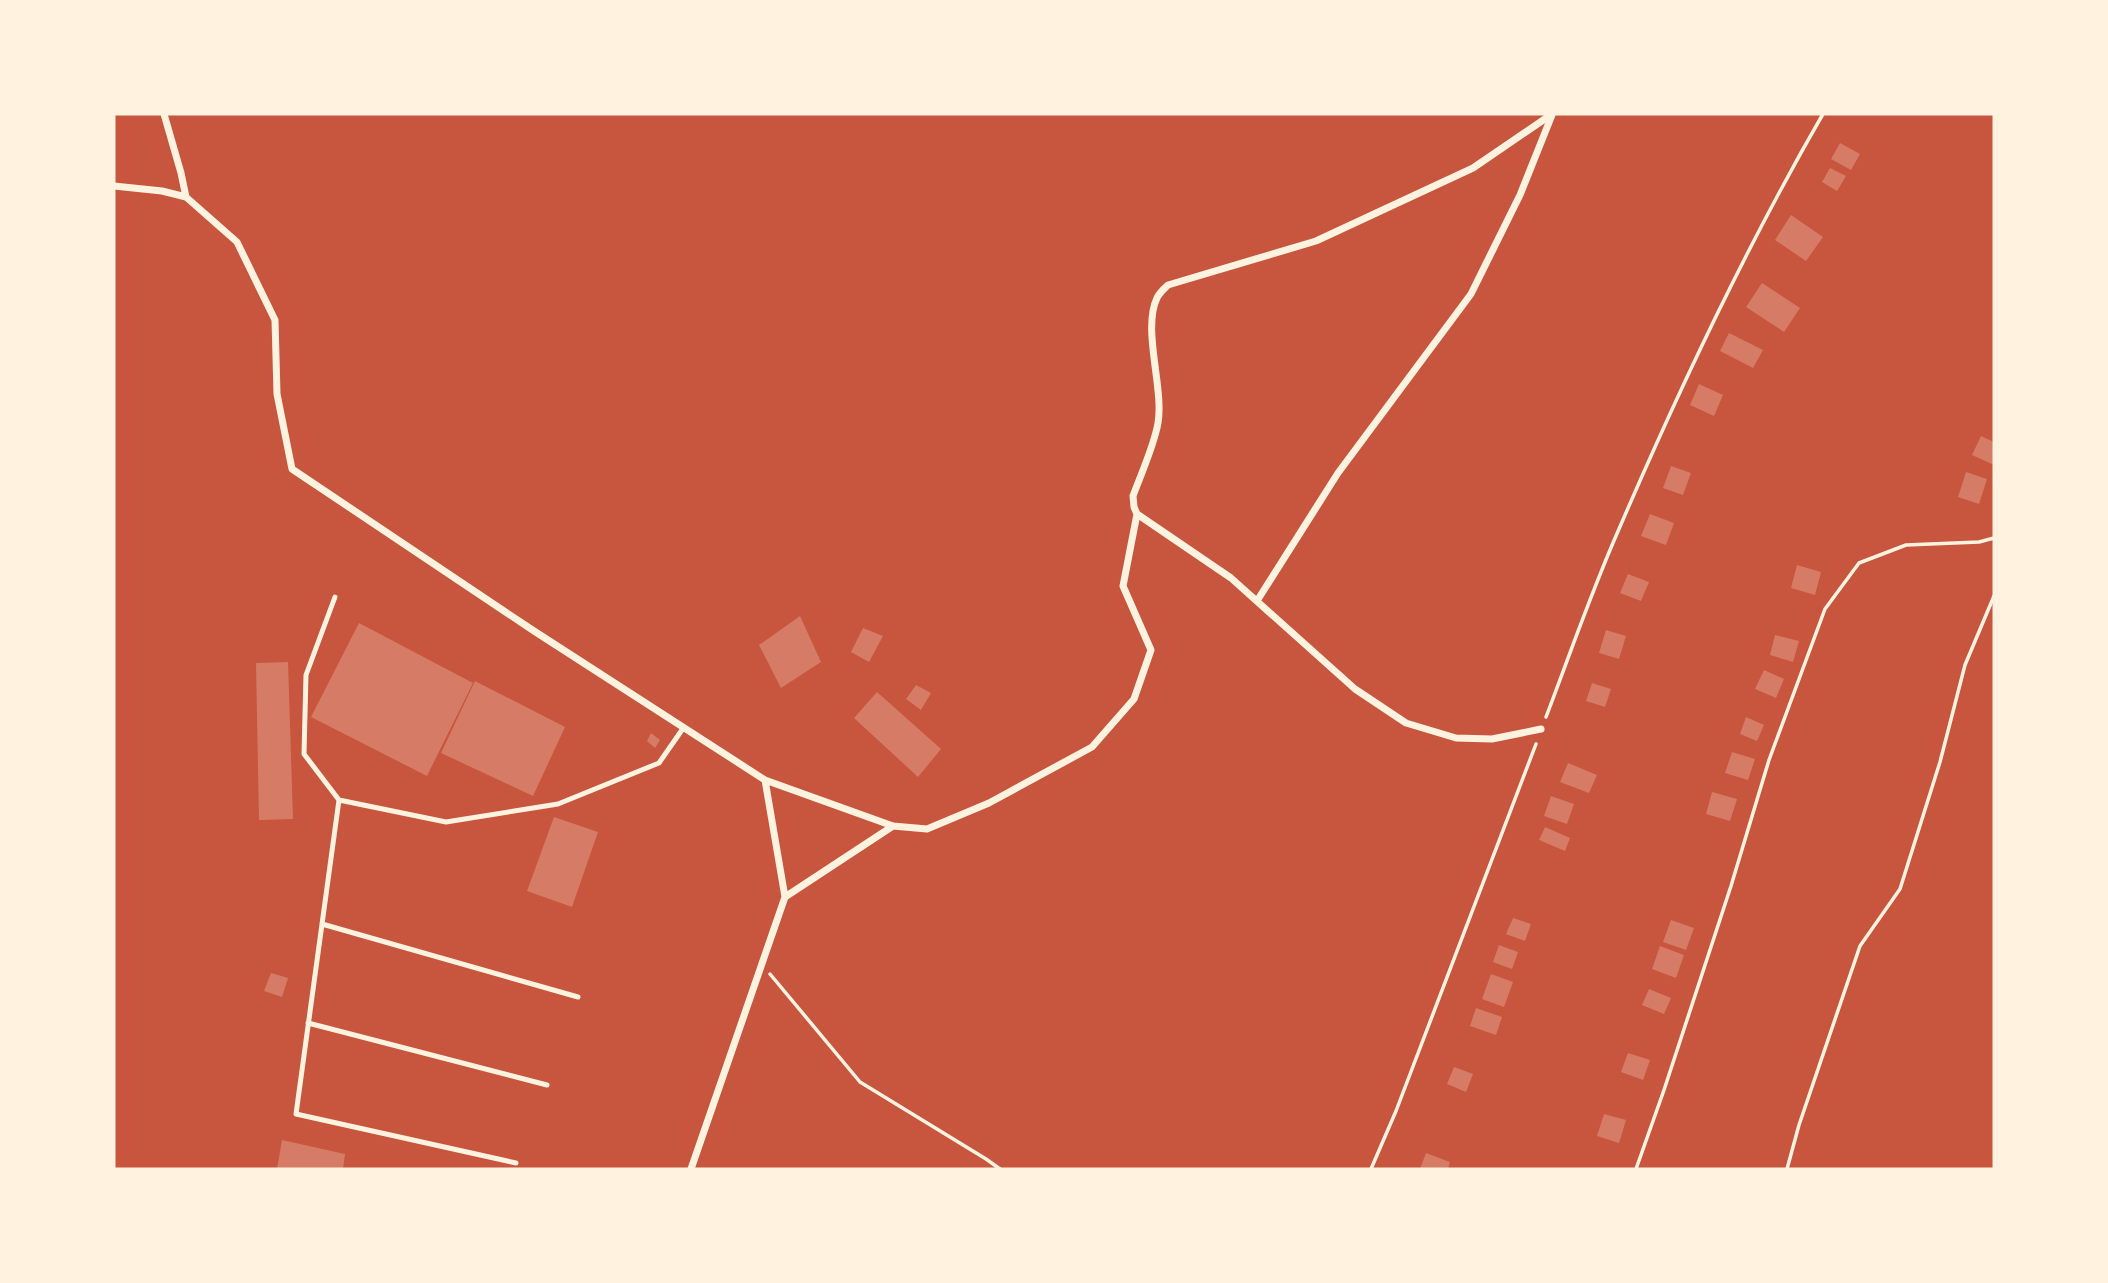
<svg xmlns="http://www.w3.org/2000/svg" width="2108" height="1283" font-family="Overpass,sans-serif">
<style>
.building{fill:#d67c66}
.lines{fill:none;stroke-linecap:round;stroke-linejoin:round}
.path{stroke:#fff3e0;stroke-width:3.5}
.service{stroke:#fff3e0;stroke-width:5}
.minor{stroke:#fff3e0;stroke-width:7}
</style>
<rect width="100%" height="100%" fill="#c8553d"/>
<!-- building -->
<path class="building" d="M1840 143 1860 154 1851 170 1831 159Z
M1830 168 1846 176 1837 191 1822 182Z
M1791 215 1823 237 1806 261 1775 240Z
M1762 283 1800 308 1784 332 1746 307Z
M1729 333 1763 350 1753 368 1720 351Z
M1699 384 1723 395 1714 416 1690 405Z
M1981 436 1994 442V465L1972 455Z
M1671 466 1691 473 1683 495 1663 488Z
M1966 472 1987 479 1979 504 1958 497Z
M1650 514 1674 523 1666 545 1641 536Z
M1797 565 1821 572 1815 595 1791 588Z
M1628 574 1649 582 1641 601 1620 593Z
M800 616 821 662 781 688 759 645Z
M359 623 473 683 427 776 311 717Z
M863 628 883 636 869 662 851 652Z
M1606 630 1626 636 1619 659 1599 653Z
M1775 635 1799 641 1793 662 1770 655Z
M288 662 293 819 259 820 256 663Z
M1764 670 1784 679 1776 698 1755 689Z
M475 681 565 727 533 796 441 753Z
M1592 683 1611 689 1605 707 1586 701Z
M916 685 931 693 921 710 906 699Z
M877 692 941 749 918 777 854 718Z
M1746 717 1764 725 1757 741 1740 734Z
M651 733 660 740 655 748 647 741Z
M1732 752 1755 759 1748 780 1725 773Z
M1568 763 1597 775 1589 793 1560 782Z
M1712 792 1737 799 1730 821 1706 814Z
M1551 796 1574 804 1567 824 1544 816Z
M554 817 598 832 572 907 527 891Z
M1545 827 1570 838 1565 851 1539 840Z
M1513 918 1531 924 1525 941 1506 934Z
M1671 920 1694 928 1686 950 1663 942Z
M1499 945 1518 952 1512 969 1493 962Z
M1660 946 1684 955 1676 978 1652 969Z
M271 973 288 978 282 997 264 991Z
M1491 974 1513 982 1504 1007 1482 999Z
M1649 989 1671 998 1664 1014 1642 1005Z
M1476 1008 1502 1017 1496 1035 1470 1026Z
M1628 1053 1650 1060 1643 1080 1621 1072Z
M1454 1067 1473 1074 1466 1092 1447 1084Z
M1604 1114 1626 1120 1619 1143 1597 1136Z
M282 1140 345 1154 343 1169H277Z
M1426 1153 1450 1162 1448 1169H1420Z"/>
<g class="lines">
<!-- path -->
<path class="path" d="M1546 717C1570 654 1592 590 1619 529 1680 387 1746 247 1823 114
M770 974 860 1082 986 1159 1000 1169
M1371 1169 1396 1111 1536 744
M1636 1169 1664 1090 1731 886 1769 760 1825 609 1859 563 1906 545 1979 542 1994 538
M1787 1169 1799 1125 1860 946 1900 889 1940 762 1965 665 1994 596"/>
<!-- service -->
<path class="service" d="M335 597 306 675 304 754 339 800 446 822 558 804 659 763 684 727
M339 800 296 1114 516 1163
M322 924 578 997
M308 1023 547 1085"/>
<!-- minor -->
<path class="minor" d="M164 114 181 173 186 197
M114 186 162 191 186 197 237 242 275 320 277 394 292 469 534 631 765 780 785 897 691 1169
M1137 514 1231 578 1355 689 1406 723 1456 738 1492 739 1541 729
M1257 601 1338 473 1471 294 1520 195 1552 115
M765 780 893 826 927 829 989 803 1092 747 1134 699 1151 650 1123 586 1137 514 1134 507 1133 496C1141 474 1154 446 1158 423 1164 388 1142 329 1157 298 1159 293 1164 289 1168 285L1316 241 1473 168 1552 114
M785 897 893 826"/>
</g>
<!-- border -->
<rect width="2108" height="1283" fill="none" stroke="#fff3e0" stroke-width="231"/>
</svg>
